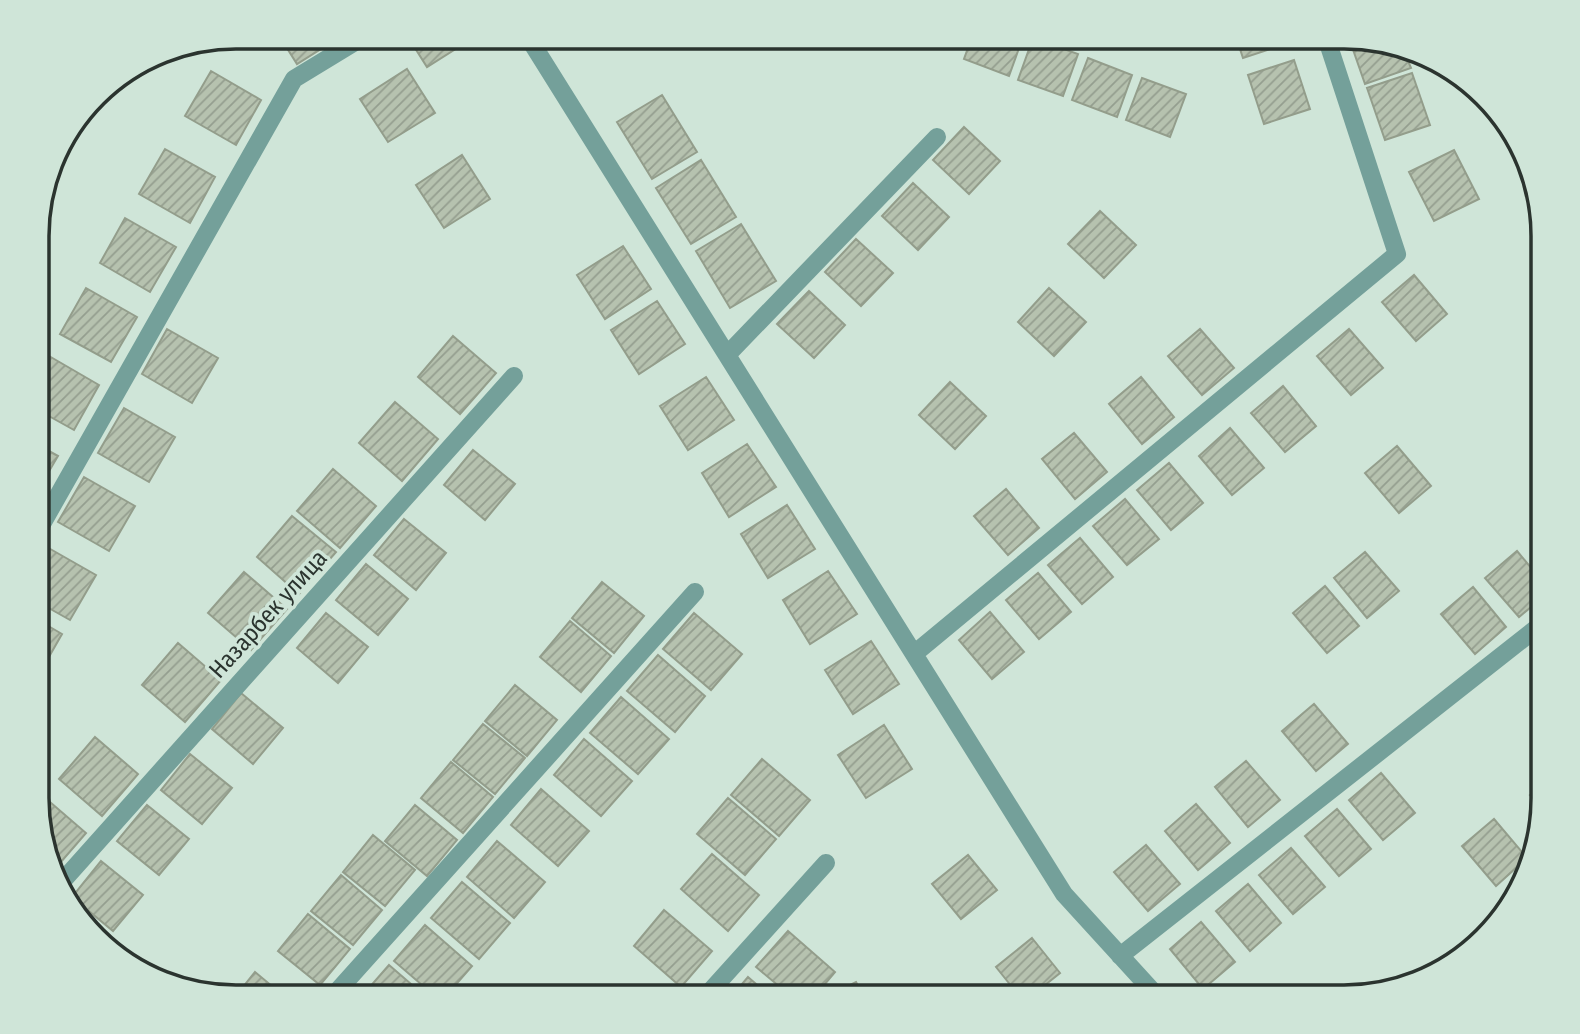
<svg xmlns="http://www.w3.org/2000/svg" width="1580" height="1034" font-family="'Fira Sans Condensed',sans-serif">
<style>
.building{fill:url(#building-hatch);stroke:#939d8b;stroke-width:2}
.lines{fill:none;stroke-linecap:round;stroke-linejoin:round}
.minor{stroke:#74a09a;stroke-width:18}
.labels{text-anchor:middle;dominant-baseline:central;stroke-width:7;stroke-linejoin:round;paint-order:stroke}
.street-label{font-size:24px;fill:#2b342f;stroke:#cfe5d8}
.rim{fill:none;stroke:#2b342f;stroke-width:3.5}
</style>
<defs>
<pattern id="building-hatch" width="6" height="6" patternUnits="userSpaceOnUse" patternTransform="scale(1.75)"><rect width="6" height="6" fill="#b6c2af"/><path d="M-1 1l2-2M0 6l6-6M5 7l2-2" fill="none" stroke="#949e8f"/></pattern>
</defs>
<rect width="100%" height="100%" fill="#cfe5d8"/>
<!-- building -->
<path class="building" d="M280 37H340L297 64Z
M408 37H473V38L427 67Z
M972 37H1023L1009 76 964 59Z
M1236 37H1286L1289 43 1243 58Z
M1033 38 1078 54 1063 96 1018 80Z
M1349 38 1406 56 1411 68 1365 84Z
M1088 58 1132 75 1117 117 1072 100Z
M1294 60 1310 109 1264 124 1248 75Z
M407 69 435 113 388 142 360 99Z
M211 71 261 100 236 145 185 116Z
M1412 73 1430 125 1385 140 1367 88Z
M1142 78 1186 94 1170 137 1126 120Z
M662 95 697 152 652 179 617 122Z
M964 127 1000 161 969 194 933 160Z
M165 149 215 177 190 223 139 194Z
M1454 150 1479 199 1434 221 1409 172Z
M462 155 490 199 444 228 416 185Z
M701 160 736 217 691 244 656 188Z
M913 183 949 217 918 250 882 216Z
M1100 211 1136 245 1104 278 1068 244Z
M125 218 176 247 150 292 100 263Z
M741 224 776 281 730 308 696 251Z
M856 239 893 273 861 306 825 272Z
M623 246 651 289 605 319 577 275Z
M1414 275 1447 314 1416 341 1382 302Z
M86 288 137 317 111 362 60 334Z
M1049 288 1086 322 1054 356 1018 322Z
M809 291 845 325 814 358 777 324Z
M657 301 685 344 639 374 611 330Z
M167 329 218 358 192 403 142 374Z
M1200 329 1234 368 1202 395 1168 356Z
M1349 329 1383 368 1351 395 1317 356Z
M453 336 496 373 460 414 418 377Z
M49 356 99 385 74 430 38 410V374Z
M706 377 734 420 688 450 660 406Z
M1141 377 1174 417 1142 444 1109 404Z
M950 382 986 416 955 449 919 415Z
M1283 386 1316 426 1285 452 1251 413Z
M395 402 438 439 402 481 359 443Z
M124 408 175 437 149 482 98 453Z
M1230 428 1264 468 1232 495 1199 456Z
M1074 433 1107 472 1075 499 1042 459Z
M747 444 776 487 729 517 702 473Z
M38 445 58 456 38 490Z
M1397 446 1431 486 1399 513 1365 473Z
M473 450 515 484 485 520 444 485Z
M1169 463 1203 503 1171 530 1137 490Z
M333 469 376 506 340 548 297 511Z
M84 477 135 506 109 551 58 522Z
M1006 489 1039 528 1008 555 974 516Z
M1125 499 1159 539 1127 565 1093 526Z
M787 505 815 549 768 578 741 534Z
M292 516 336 552 299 594 257 557Z
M404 519 446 553 416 590 374 555Z
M1543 530V554L1531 540Z
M1080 538 1113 577 1082 604 1048 565Z
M45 546 96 575 70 620 38 602V558Z
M1517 551 1543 582V597L1519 617 1485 578Z
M1365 552 1399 591 1367 618 1334 578Z
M366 564 408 599 378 635 336 600Z
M828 571 857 614 810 644 783 600Z
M244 572 287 609 251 650 208 613Z
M1038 573 1071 612 1039 639 1006 600Z
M602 582 644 616 614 653 572 618Z
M1325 586 1359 626 1327 653 1293 613Z
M1473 587 1506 627 1475 654 1441 614Z
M990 612 1024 652 992 679 959 640Z
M326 613 368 647 338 683 297 648Z
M694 613 742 654 711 690 663 649Z
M38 620 62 634 38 676Z
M570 621 611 656 581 692 540 657Z
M871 641 899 684 853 714 825 670Z
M178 643 221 680 185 722 142 685Z
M658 655 705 696 675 732 627 691Z
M515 685 557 720 527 756 485 721Z
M241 693 283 728 253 764 212 729Z
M621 697 669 739 638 774 590 733Z
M1314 704 1348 744 1316 771 1282 731Z
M483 724 525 758 495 794 453 760Z
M884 725 912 769 866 798 838 755Z
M95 737 138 774 102 816 59 779Z
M584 739 632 781 601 816 554 775Z
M190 754 232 788 202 824 161 790Z
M762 759 810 800 779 836 731 795Z
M1246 761 1280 800 1248 827 1215 787Z
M451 762 493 797 463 833 421 798Z
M1381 773 1415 813 1383 840 1349 800Z
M1543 784V810L1530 795Z
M541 789 589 831 558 866 511 825Z
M43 796 86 833 54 870 38 823V802Z
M728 798 776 839 745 875 697 834Z
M1196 804 1230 843 1198 870 1165 831Z
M147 805 189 839 159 875 117 841Z
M415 805 457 840 427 876 385 841Z
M1337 809 1371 849 1339 876 1305 836Z
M1494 819 1527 858 1496 886 1462 846Z
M373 835 415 870 385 906 343 872Z
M497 841 545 882 514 918 467 877Z
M1146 845 1180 884 1148 911 1114 872Z
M1291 848 1325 887 1293 914 1259 875Z
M712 854 759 895 728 931 681 889Z
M968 855 997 890 961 919 932 884Z
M101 861 143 895 113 931 72 897Z
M341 875 382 910 353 945 311 911Z
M462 882 510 923 479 959 431 918Z
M1248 884 1281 923 1250 951 1216 911Z
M664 910 712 951 681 987 634 946Z
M308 914 350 949 320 985 278 951Z
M1201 922 1235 962 1203 989 1170 949Z
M425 925 472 966 445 997H436L394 961Z
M788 931 835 972 814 997H792L756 967Z
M1032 938 1060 973 1030 997H1020L996 967Z
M389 965 426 997H361Z
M255 972 285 997H235Z
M748 977 771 997H731Z
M856 982 864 997H825Z
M596 985 611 997H585Z"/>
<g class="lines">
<!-- minor -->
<path class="minor" d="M528 37 1064 894 1158 997
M727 355 937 137
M38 531 294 79 363 37
M914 654 1397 254 1326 37
M59 885 514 376
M1120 956 1543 623
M332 997 695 592
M705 997 826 863"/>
</g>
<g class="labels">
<!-- street labels -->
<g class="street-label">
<text transform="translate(268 614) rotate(-48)">Назарбек улица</text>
</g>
</g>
<!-- crop -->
<path d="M0 0H1580V1034H0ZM236 49H1344A187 187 0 0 1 1531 236V798A187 187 0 0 1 1344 985H236A187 187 0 0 1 49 798V236A187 187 0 0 1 236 49Z" fill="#cfe5d8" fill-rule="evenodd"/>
<path class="rim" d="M236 49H1344A187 187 0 0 1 1531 236V798A187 187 0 0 1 1344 985H236A187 187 0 0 1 49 798V236A187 187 0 0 1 236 49Z"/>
</svg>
